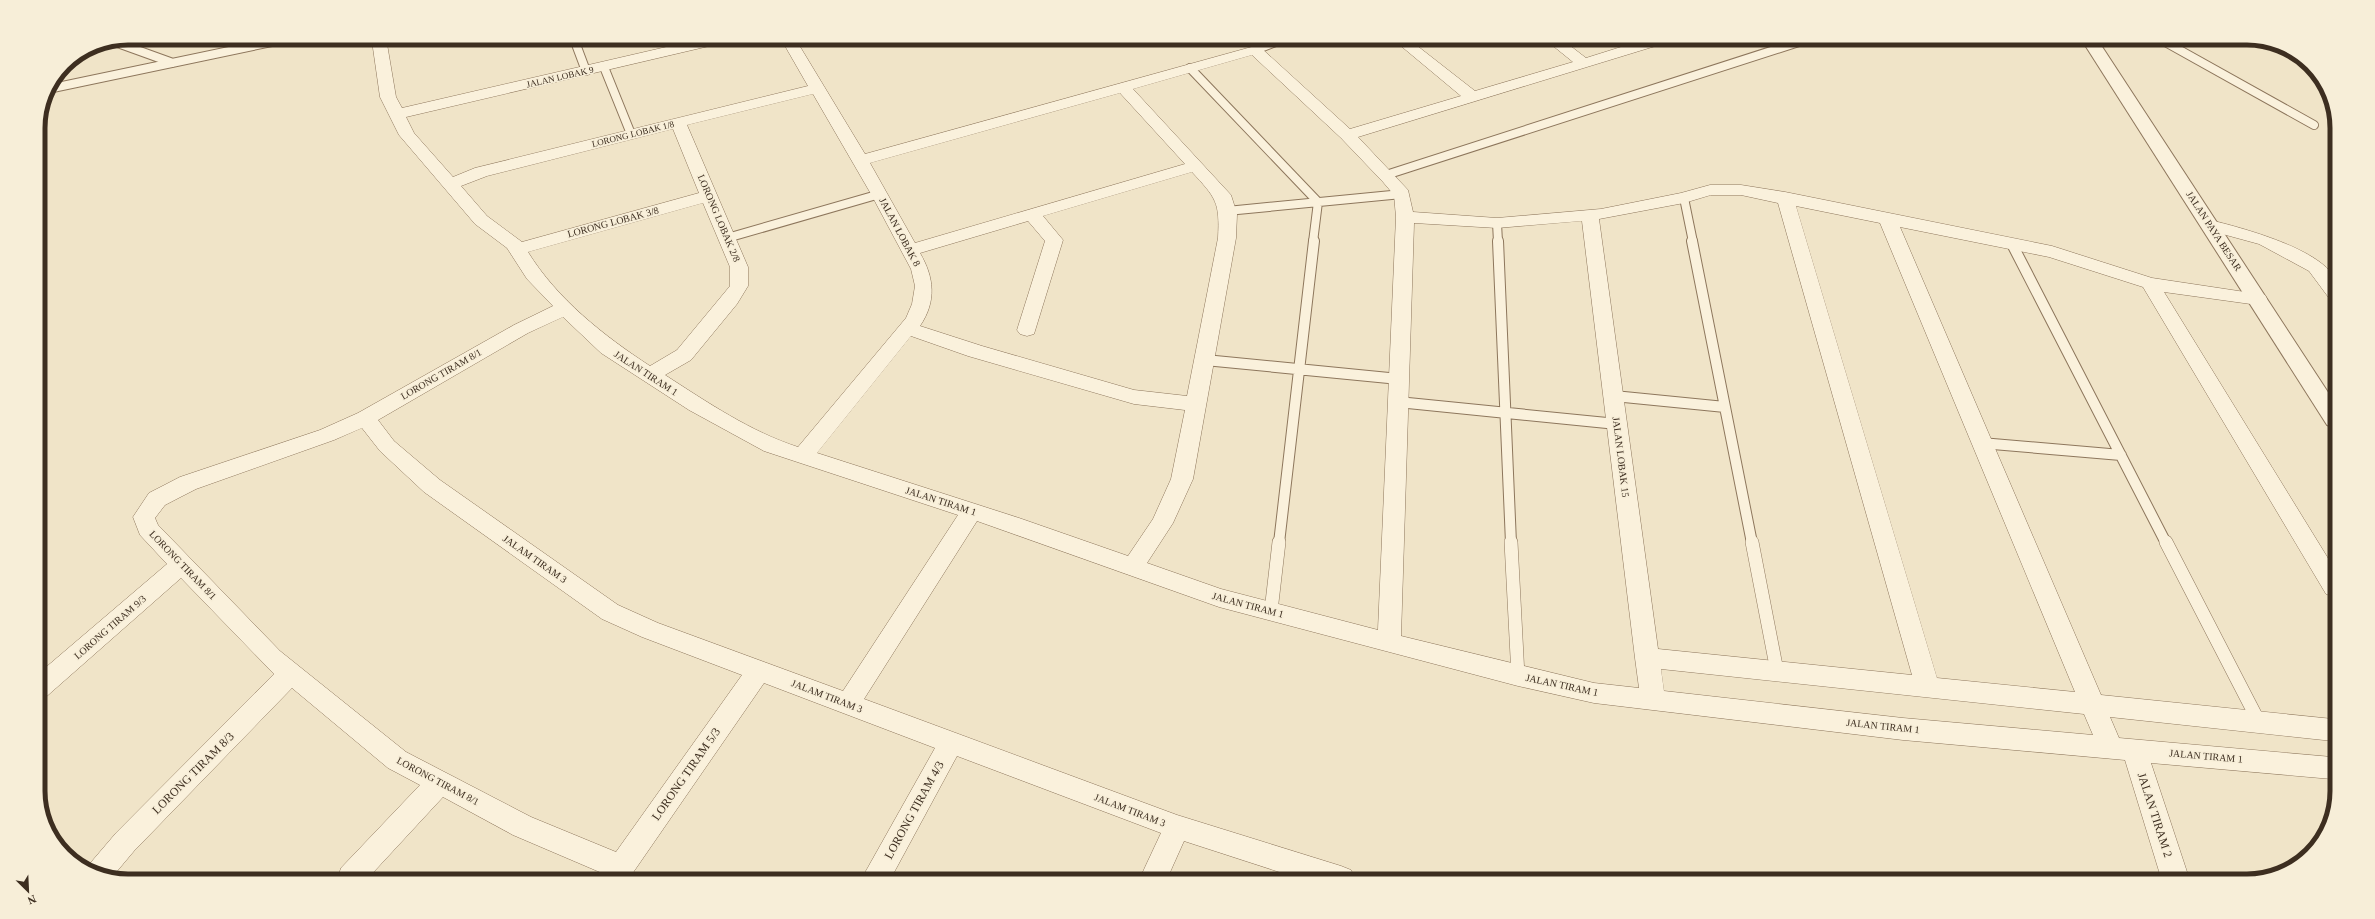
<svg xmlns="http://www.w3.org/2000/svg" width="2375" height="919" font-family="'Times New Roman',serif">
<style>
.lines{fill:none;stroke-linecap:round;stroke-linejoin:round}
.service-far2-casing{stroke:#8d765c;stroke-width:10}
.service-far1-casing{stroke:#8d765c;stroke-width:12}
.service-casing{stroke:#8d765c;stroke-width:14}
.minor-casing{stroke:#8d765c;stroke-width:1}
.tertiary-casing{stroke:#8d765c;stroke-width:2}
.service-far2{stroke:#faf1dc;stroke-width:8}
.service-far1{stroke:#faf1dc;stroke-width:10}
.service{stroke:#faf1dc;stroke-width:13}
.minor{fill:#faf1dc;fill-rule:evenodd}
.tertiary{fill:#faf1dc;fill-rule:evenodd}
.labels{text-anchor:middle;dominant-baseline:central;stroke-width:3;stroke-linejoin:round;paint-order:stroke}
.far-street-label{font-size:9px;fill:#3d2e20;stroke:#f7eed8}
.street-label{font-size:10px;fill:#3d2e20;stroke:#f7eed8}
.near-street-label{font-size:12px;fill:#3d2e20;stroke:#f7eed8}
.rim{fill:none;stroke:#3d2e20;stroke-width:5}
</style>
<rect width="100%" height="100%" fill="#f0e4c8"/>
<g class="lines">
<defs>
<path id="service-far2" d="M574 39 586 71
M112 41 173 63
M2167 43 2314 125
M1255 50 1278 41
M604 67 631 134
M1190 68 1318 202 1313 242
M48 89 291 38
M1386 175 1799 42
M1684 198 1693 242
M1227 211 1402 194
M1497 223 1498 242
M727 238 880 194"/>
<path id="service-far1" d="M1498 241 1511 543
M1692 241 1752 543
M2012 244 2166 543
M1205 360 1399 379
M1614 396 1725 407
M1398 402 1617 424
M1981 443 2121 455
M1279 543 1314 241"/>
<path id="service" d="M1511 542 1518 676
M1752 542 1777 671
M2166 542 2259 722
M1271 611 1279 542"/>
<path id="minor" d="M373 39H399L397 42 387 44 396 97 402 108 701 39H729L722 43 406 117 414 133 453 177 475 168 808 86 781 39 796 40 865 154 1255 46 1260 47 1350 129 1461 96 1395 41H1411L1475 91 1573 62 1547 41H1564L1586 58 1640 41H1664L1662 44 1358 137 1408 190 1413 212 1497 218 1601 209 1681 193 1710 185H1741L1785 192 2052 246 2152 278 2265 295 2267 299 2265 303 2258 305 2164 292 2334 568V597L2326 594 2143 287 2049 257 1900 227 2101 695 2333 719V741L2110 717 2119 738 2332 757V779L2151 763 2190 881H2162L2125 760 1903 740 1594 703 1518 686 1219 607 977 521 864 699 1177 815 1341 866 1351 870 1355 879H1301L1184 841 1167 879 1140 878 1161 833 957 756 891 878H862L935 748 764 683 630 877H601L602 873 513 835 443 797 369 877H338L341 868 420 785 388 768 292 688 134 851 113 876H99L87 867 116 833 274 674 181 578 47 696 38 699V674L167 564 140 535 133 517 149 493 180 477 320 430 358 413 514 325 553 306 527 279 507 248 475 224 399 135 380 97 372 41ZM1252 55 1341 138 1383 182 1394 195 1396 217 1378 630 1221 589 1147 563 1173 523 1193 479 1236 238 1237 214 1231 195 1133 89ZM1120 93 1185 164 915 243 870 163ZM813 94 871 194 911 269 915 286 912 304 906 318 798 447C751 432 707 402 665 375L691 360 737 304 748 286V267L687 125ZM673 129 699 193 522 242 487 216 461 186 487 176ZM1192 172C1216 198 1220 202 1218 238L1187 396 1134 390 982 346 920 326C937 301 934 277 920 253L1028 221 1045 241 1017 330 1020 334 1027 336 1034 334 1063 240 1043 216ZM1711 195H1741L1778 203 1912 675 1658 649 1599 219 1684 203ZM703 203 730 267V286L677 350 650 366C604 336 557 299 528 252ZM1796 206 1880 223 2075 692 1937 678ZM1582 221 1635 658 1639 688 1594 683 1401 636 1414 223 1497 228ZM563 317 601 353 689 410 764 451 958 515 843 691 658 623 618 605 440 480 394 441 378 420 528 333ZM911 336 968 356 1134 404 1185 410 1171 479 1153 519 1128 556 1019 518 817 453ZM362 428 380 451 424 492 602 619 642 637 742 675 616 852 531 817 406 752 280 651 158 525 155 518 165 505 196 489 334 440ZM1661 669 2084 714 2093 735 1903 718 1664 691Z
M2210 220C2239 227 2327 250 2336 282 2337 287 2336 295 2336 300L2329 298 2309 271 2259 244 2204 229 2201 225 2204 221Z"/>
<path id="tertiary" d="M2083 42H2099L2335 403V428L2327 425Z"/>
</defs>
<!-- service-far2 casing -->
<use href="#service-far2" class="service-far2-casing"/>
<!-- service-far1 casing -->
<use href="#service-far1" class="service-far1-casing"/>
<!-- service casing -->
<use href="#service" class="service-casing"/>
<!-- minor casing -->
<use href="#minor" class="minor-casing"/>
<!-- tertiary casing -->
<use href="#tertiary" class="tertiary-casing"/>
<!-- service-far2 -->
<use href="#service-far2" class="service-far2"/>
<!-- service-far1 -->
<use href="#service-far1" class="service-far1"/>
<!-- service -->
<use href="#service" class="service"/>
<!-- minor -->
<use href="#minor" class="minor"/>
<!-- tertiary -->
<use href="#tertiary" class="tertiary"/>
</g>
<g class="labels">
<!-- far-street labels -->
<g class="far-street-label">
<text transform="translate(560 77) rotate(-13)">JALAN LOBAK 9</text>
<text transform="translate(633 134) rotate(-14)">LORONG LOBAK 1/8</text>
</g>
<!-- street labels -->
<g class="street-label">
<text transform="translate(719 218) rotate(67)">LORONG LOBAK 2/8</text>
<text transform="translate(613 222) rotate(-15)">LORONG LOBAK 3/8</text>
<text transform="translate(2214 231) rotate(57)">JALAN PAYA BESAR</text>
<text transform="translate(900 232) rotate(62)">JALAN LOBAK 8</text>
<text transform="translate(646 373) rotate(33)">JALAN TIRAM 1</text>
<text transform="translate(441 374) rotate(-30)">LORONG TIRAM 8/1</text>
<text transform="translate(1621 457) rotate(83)">JALAN LOBAK 15</text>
<text transform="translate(941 501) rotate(18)">JALAN TIRAM 1</text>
<text transform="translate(535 559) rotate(35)">JALAM TIRAM 3</text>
<text transform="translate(183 565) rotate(46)">LORONG TIRAM 8/1</text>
<text transform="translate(1248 605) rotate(15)">JALAN TIRAM 1</text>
<text transform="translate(110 627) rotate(-41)">LORONG TIRAM 9/3</text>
<text transform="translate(1562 685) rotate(12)">JALAN TIRAM 1</text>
<text transform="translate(827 696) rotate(21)">JALAM TIRAM 3</text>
<text transform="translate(1883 726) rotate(6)">JALAN TIRAM 1</text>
<text transform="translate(2206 756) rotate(5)">JALAN TIRAM 1</text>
<text transform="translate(438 781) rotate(28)">LORONG TIRAM 8/1</text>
<text transform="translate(1130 810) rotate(21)">JALAM TIRAM 3</text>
</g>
<!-- near-street labels -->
<g class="near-street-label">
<text transform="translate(193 773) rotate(-45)">LORONG TIRAM 8/3</text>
<text transform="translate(686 774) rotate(-55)">LORONG TIRAM 5/3</text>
<text transform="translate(914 810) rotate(-61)">LORONG TIRAM 4/3</text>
<text transform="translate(2155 815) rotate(72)">JALAN TIRAM 2</text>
</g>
</g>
<!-- crop -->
<path d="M0 0H2375V919H0ZM128 45H2247A83 83 0 0 1 2330 128V791A83 83 0 0 1 2247 874H128A83 83 0 0 1 45 791V128A83 83 0 0 1 128 45Z" fill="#f7eed8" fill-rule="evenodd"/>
<path class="rim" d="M128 45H2247A83 83 0 0 1 2330 128V791A83 83 0 0 1 2247 874H128A83 83 0 0 1 45 791V128A83 83 0 0 1 128 45Z"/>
<!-- north arrow -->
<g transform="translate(28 891) rotate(156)" stroke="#f7eed8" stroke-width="3" paint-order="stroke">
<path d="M0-3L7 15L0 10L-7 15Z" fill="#3d2e20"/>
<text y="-6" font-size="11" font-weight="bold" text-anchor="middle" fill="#3d2e20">N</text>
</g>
</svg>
